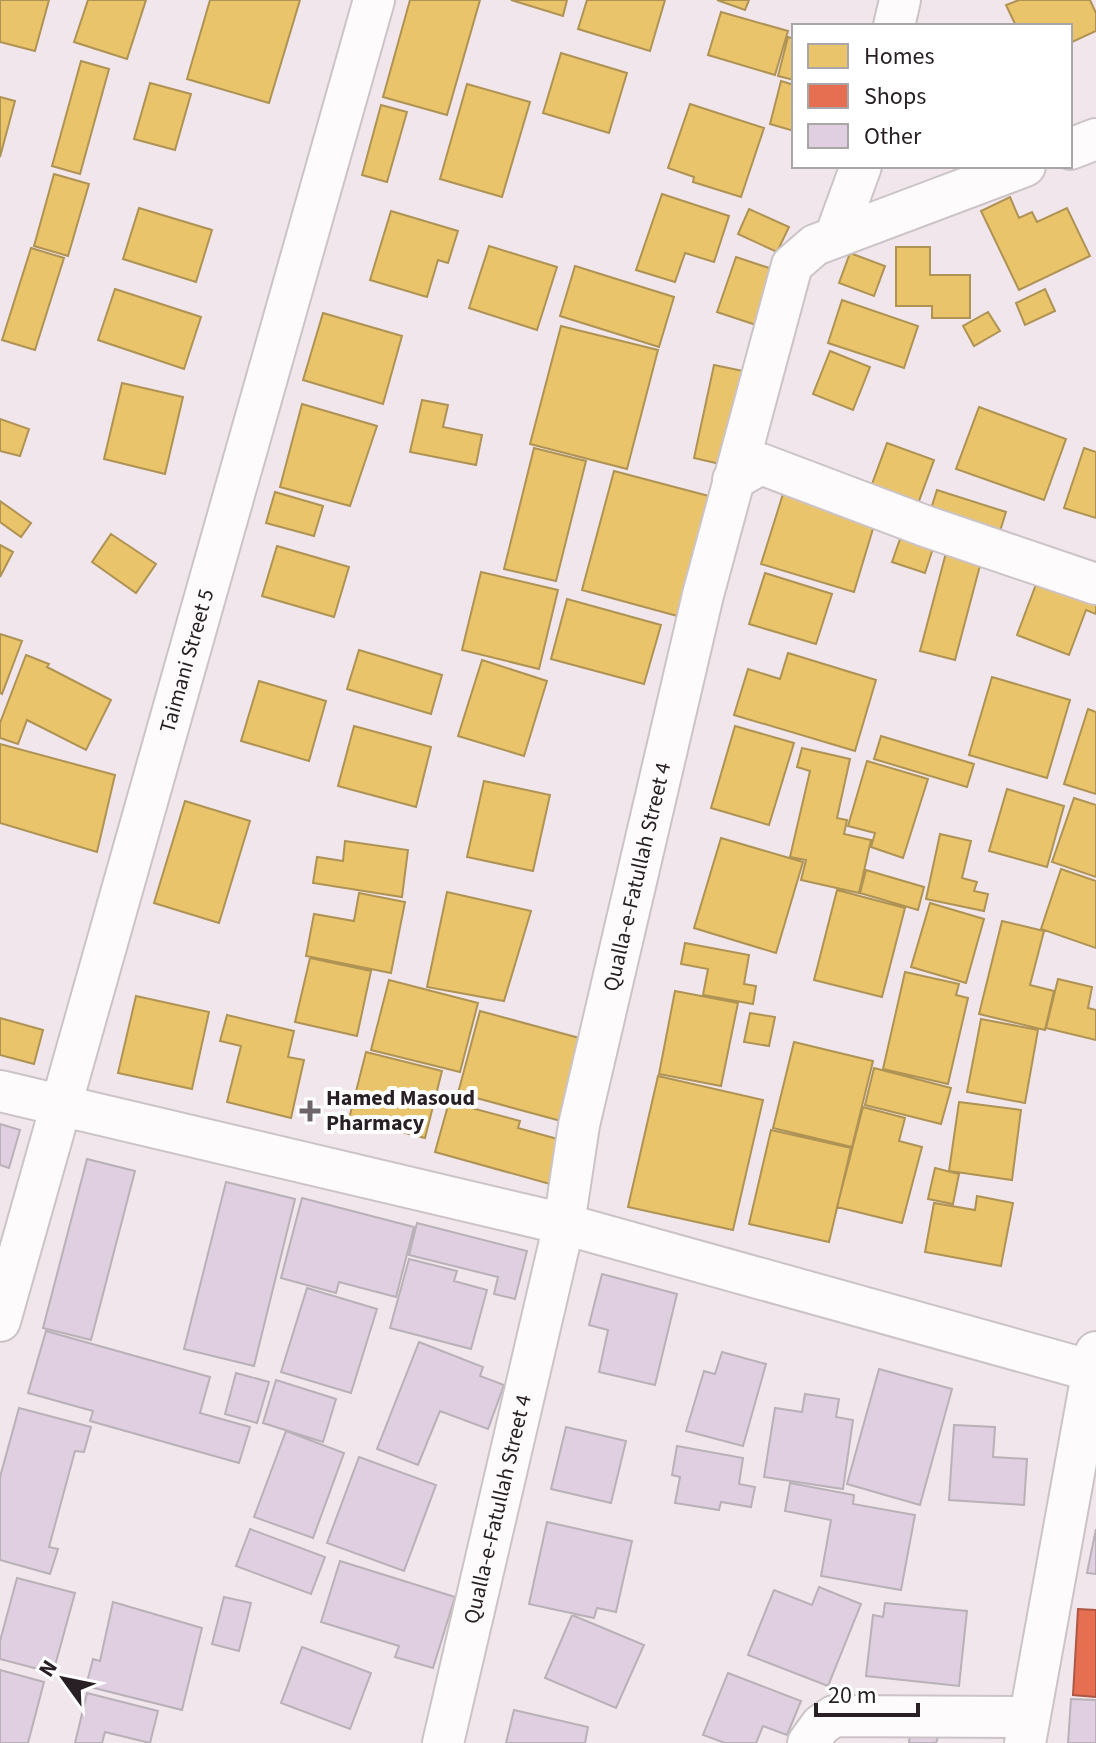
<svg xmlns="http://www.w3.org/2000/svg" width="1096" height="1743" font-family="'Source Sans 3',sans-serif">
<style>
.homes{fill:#e9c46a;stroke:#af9355;stroke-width:2}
.shops{fill:#e76f51;stroke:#ae5744;stroke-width:2}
.building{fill:#e0cfe1;stroke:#b8b1b7;stroke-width:2}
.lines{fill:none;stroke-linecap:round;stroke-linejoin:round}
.street-casing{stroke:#ccc3c7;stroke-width:44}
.street{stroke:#fdfbfc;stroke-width:40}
.poi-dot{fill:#6e656a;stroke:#fff;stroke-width:3}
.labels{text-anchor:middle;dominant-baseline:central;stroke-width:8;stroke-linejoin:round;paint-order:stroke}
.street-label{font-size:22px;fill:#282025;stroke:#fff}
.poi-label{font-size:22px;font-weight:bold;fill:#282025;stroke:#fff;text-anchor:start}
</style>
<rect width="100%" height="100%" fill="#f1e6eb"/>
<!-- homes -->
<path class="homes" d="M0 0H49L35 51 0 42Z
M88 0H146L127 59 74 42Z
M210 0H300L269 103 187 79Z
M410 0H480L447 115 383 97Z
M511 0H567L563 16Z
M587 0H665L650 51 578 29Z
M717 0H749L745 10Z
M1019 0H1090L1096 13V31L1070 43V26H1016L1006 5Z
M721 12 788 31 775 75 708 55Z
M788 37 794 39V80L778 76Z
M561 53 627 73 609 133 543 113Z
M81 61 109 69 80 174 52 166Z
M781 81 794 85V131L770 124Z
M150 83 191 94 175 150 134 139Z
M467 84 530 102 502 197 440 179Z
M0 97 15 101 0 157Z
M690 104 764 128 741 197 693 182 694 177 668 168Z
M381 105 407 112 387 182 362 175Z
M54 174 89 184 68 256 34 246Z
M662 194 729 216 714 262 685 253 675 282 636 270Z
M1010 197 1019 218 1032 212 1037 222 1067 208 1090 256 1019 290 981 211Z
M139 208 212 230 196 282 123 259Z
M749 209 789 227 777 252 738 234Z
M391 211 458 231 448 263 438 260 427 297 370 280Z
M489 246 557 267 537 330 469 308Z
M896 247H930V275H970V318H932V306H896Z
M31 248 64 258 35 350 2 340Z
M850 253 885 266 874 296 839 283Z
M736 257 778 271 759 326 717 312Z
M575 266 674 297 659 347 560 316Z
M115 289 201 317 184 369 98 340Z
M1045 289 1055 311 1025 325 1016 303Z
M842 300 918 326 904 368 828 343Z
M988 312 1000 331 974 346 963 326Z
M323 313 402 336 383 404 303 380Z
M561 326 658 350 627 469 530 444Z
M830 351 870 367 853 410 813 394Z
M714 365 753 373 733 467 694 458Z
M122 383 183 397 165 474 104 459Z
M422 400 448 405 443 427 482 435 476 465 410 452Z
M302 404 377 426 350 506 280 487Z
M979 407 1066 439 1044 500 956 469Z
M0 419 29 429 20 456 0 451Z
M887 443 934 460 915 512 868 495Z
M534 448 586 461 556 581 504 569Z
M1084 448 1096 452V518L1064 508Z
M614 471 724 500 692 620 582 590Z
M788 478 875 522 854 592 761 564Z
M937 490 1006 512 997 541 928 518Z
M275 492 323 506 314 536 266 523Z
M0 501 31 523 21 537 0 522Z
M906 522 938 533 925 573 892 562Z
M111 534 156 564 136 593 92 562Z
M0 545 13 552 0 577Z
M277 546 349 567 334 617 262 596Z
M947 549 982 558 955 660 920 651Z
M1041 571 1096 592V614L1086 610 1069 655 1017 635Z
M481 572 558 590 539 669 462 650Z
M765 573 832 594 816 644 749 624Z
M567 599 661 625 644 684 551 659Z
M0 634 22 641 2 694 0 693Z
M359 650 442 675 431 714 347 689Z
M788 653 876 680 855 751 734 715 748 669 780 679Z
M26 655 49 664 47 667 111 700 86 750 27 720 18 744 0 738V723Z
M482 660 547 681 524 756 458 736Z
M992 677 1070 700 1047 778 969 755Z
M259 681 326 701 309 761 241 741Z
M1088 709 1096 712V794L1064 784Z
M354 726 431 747 416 807 338 786Z
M735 726 794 743 769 825 711 808Z
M881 736 974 764 967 787 874 759Z
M0 744 115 775 97 852 0 823Z
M802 748 850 759 837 818 847 820 844 834 871 840 859 893 801 880 806 860 790 857 810 771 797 767Z
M867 761 928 779 903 858 871 847 875 833 848 826Z
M484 781 550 795 533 871 467 857Z
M1007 789 1064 806 1047 867 989 851Z
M1074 798 1096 805V877L1052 862Z
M185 801 250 821 219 923 154 903Z
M940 834 971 841 962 878 977 882 974 891 988 894 984 911 926 899Z
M721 838 803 862 776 953 694 928Z
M345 841 408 850 402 897 313 883 317 857 343 861Z
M1061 869 1096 881V948L1041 929Z
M866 870 924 887 918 910 860 893Z
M837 890 905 908 882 997 814 980Z
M447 892 531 911 504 1001 427 987Z
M359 893 405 902 391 973 306 956 314 914 354 921Z
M930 903 984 919 966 983 911 967Z
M1002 921 1044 931 1030 985 1054 991 1045 1030 979 1014Z
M685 943 749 955 744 984 756 986 753 1004 703 995 708 969 681 964Z
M310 958 371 971 357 1036 295 1022Z
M905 972 959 984 956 995 968 998 948 1084 883 1069Z
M1058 979 1092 987 1088 1008 1096 1010V1040L1046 1028Z
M389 980 478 1003 460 1072 371 1050Z
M675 991 738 1003 721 1086 659 1074Z
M136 996 209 1012 192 1089 118 1073Z
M480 1011 583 1039 561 1121 458 1093Z
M750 1013 775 1017 769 1046 744 1042Z
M227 1015 294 1031 288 1057 304 1060 291 1118 227 1102 241 1046 220 1041Z
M0 1018 43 1030 34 1064 0 1055Z
M981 1019 1038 1030 1025 1103 967 1092Z
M794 1042 873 1061 852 1147 773 1128Z
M366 1052 442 1071 425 1138 349 1119Z
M874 1068 951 1088 941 1124 865 1105Z
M658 1076 763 1100 733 1230 628 1207Z
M449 1102 520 1121 518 1128 561 1140 550 1184 435 1152Z
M959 1102 1021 1110 1012 1180 949 1171Z
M863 1107 905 1118 899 1141 922 1147 902 1223 837 1207Z
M771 1130 851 1148 829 1242 749 1224Z
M935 1168 959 1174 953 1204 928 1199Z
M977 1196 1013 1203 1001 1266 925 1252 934 1203 975 1210Z"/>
<!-- shops -->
<path class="shops" d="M1078 1609 1096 1610V1697L1073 1695Z"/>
<!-- building -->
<path class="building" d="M0 1124 20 1130 9 1168 0 1165Z
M87 1159 135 1171 91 1340 43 1328Z
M226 1182 295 1199 254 1366 184 1349Z
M302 1198 414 1227 396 1297 339 1282 336 1293 281 1278Z
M417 1223 527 1251 515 1299 494 1294 498 1277 409 1255Z
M409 1259 457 1271 454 1281 487 1290 471 1349 390 1328Z
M602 1274 677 1294 655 1385 599 1372 608 1330 589 1325Z
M307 1288 377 1309 351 1393 281 1372Z
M46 1331 210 1377 200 1413 250 1427 239 1463 90 1421 93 1411 28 1393Z
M419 1342 483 1367 480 1376 504 1385 488 1429 440 1411 418 1465 377 1449Z
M722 1352 766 1364 743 1446 686 1431 704 1371 715 1374Z
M879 1369 952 1389 920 1505 847 1484Z
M236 1373 269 1382 257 1423 225 1414Z
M276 1380 336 1399 323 1442 263 1423Z
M805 1394 839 1399 836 1417 853 1420 843 1489 764 1477 775 1408 802 1412Z
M19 1408 91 1427 84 1452 75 1451 49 1547 58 1549 50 1574 0 1560V1477Z
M954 1425 995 1427 993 1457 1027 1459 1024 1505 949 1500Z
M566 1427 626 1441 611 1503 551 1489Z
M286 1431 344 1453 313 1538 254 1517Z
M677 1446 743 1458 739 1484 755 1487 751 1507 721 1502 719 1510 675 1503 680 1477 672 1475Z
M359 1457 436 1485 404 1571 327 1543Z
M790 1483 854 1495 853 1504 915 1515 901 1590 821 1576 831 1520 785 1511Z
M547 1522 632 1541 616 1612 597 1608 594 1618 529 1604Z
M250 1529 325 1557 311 1594 236 1566Z
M1096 1529V1574L1087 1573Z
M340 1561 455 1597 433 1668 395 1657 399 1646 321 1622Z
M17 1578 75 1593 53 1673 0 1659V1641Z
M819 1587 861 1604 828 1686 748 1655 774 1590 812 1605Z
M224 1597 251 1603 239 1651 212 1644Z
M113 1602 202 1628 182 1710 86 1686 93 1659 100 1661Z
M885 1603 967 1611 959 1686 866 1676 873 1615 883 1617Z
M572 1615 644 1645 616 1708 545 1678Z
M302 1647 371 1673 350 1729 281 1703Z
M0 1670 44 1682 28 1743H0Z
M728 1673 801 1701 787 1735 763 1726 756 1743H725L703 1735Z
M87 1693 158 1711 150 1743 105 1732 102 1743H75Z
M1071 1699 1096 1700V1743H1068Z
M514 1710 588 1727 585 1743H506Z
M910 1733 938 1737 936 1743H909Z"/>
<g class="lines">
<defs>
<g id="street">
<path d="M894 26 900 0"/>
<path d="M1070 149 1096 139"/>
<path d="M835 237 861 166"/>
<path d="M733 480 761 464 925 526 1096 584"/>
<path d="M0 1091 564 1224 1096 1372"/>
<path id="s1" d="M0 1321 374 0"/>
<path id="s2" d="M443 1743 564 1224 579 1125 703 595 792 265 815 245 1025 166"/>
<path d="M808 1743 821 1725 834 1716 1027 1717"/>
<path d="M1025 1743 1096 1352"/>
</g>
</defs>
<!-- street casing -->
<use href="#street" class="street-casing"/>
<!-- street -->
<use href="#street" class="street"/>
</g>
<!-- markers -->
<path class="poi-dot" d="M306 1099h8v8h8v8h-8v8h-8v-8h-8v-8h8z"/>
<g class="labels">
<!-- street labels -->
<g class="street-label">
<text stroke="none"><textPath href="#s1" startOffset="686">Taimani Street 5</textPath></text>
<text stroke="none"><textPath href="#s2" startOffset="888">Qualla-e-Fatullah Street 4</textPath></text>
<text stroke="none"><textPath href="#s2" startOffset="240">Qualla-e-Fatullah Street 4</textPath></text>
</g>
<!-- poi labels -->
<g class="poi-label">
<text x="326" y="1098">Hamed Masoud<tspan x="326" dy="25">Pharmacy</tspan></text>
</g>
</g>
<!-- legend -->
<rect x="792" y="24" width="280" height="144" fill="#ffffff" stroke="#a9a6a8" stroke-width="2"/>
<rect x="808" y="44" width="40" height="24" fill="#e9c46a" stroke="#a9a6a8" stroke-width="2"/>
<text x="864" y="64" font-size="24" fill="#282025">Homes</text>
<rect x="808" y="84" width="40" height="24" fill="#e76f51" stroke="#a9a6a8" stroke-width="2"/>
<text x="864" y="104" font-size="24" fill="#282025">Shops</text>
<rect x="808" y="124" width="40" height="24" fill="#e0cfe1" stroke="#a9a6a8" stroke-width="2"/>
<text x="864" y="144" font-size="24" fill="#282025">Other</text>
<!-- north arrow -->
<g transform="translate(64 1679) rotate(303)" stroke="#ffffff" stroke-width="6" paint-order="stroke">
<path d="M0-6L14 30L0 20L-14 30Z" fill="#282025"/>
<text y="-12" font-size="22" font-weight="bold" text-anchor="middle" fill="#282025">N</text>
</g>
<!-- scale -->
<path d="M816 1703v12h102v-12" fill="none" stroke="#282025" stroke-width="4"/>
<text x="828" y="1703" font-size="24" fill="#282025" stroke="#ffffff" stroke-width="6" paint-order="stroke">20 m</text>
</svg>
